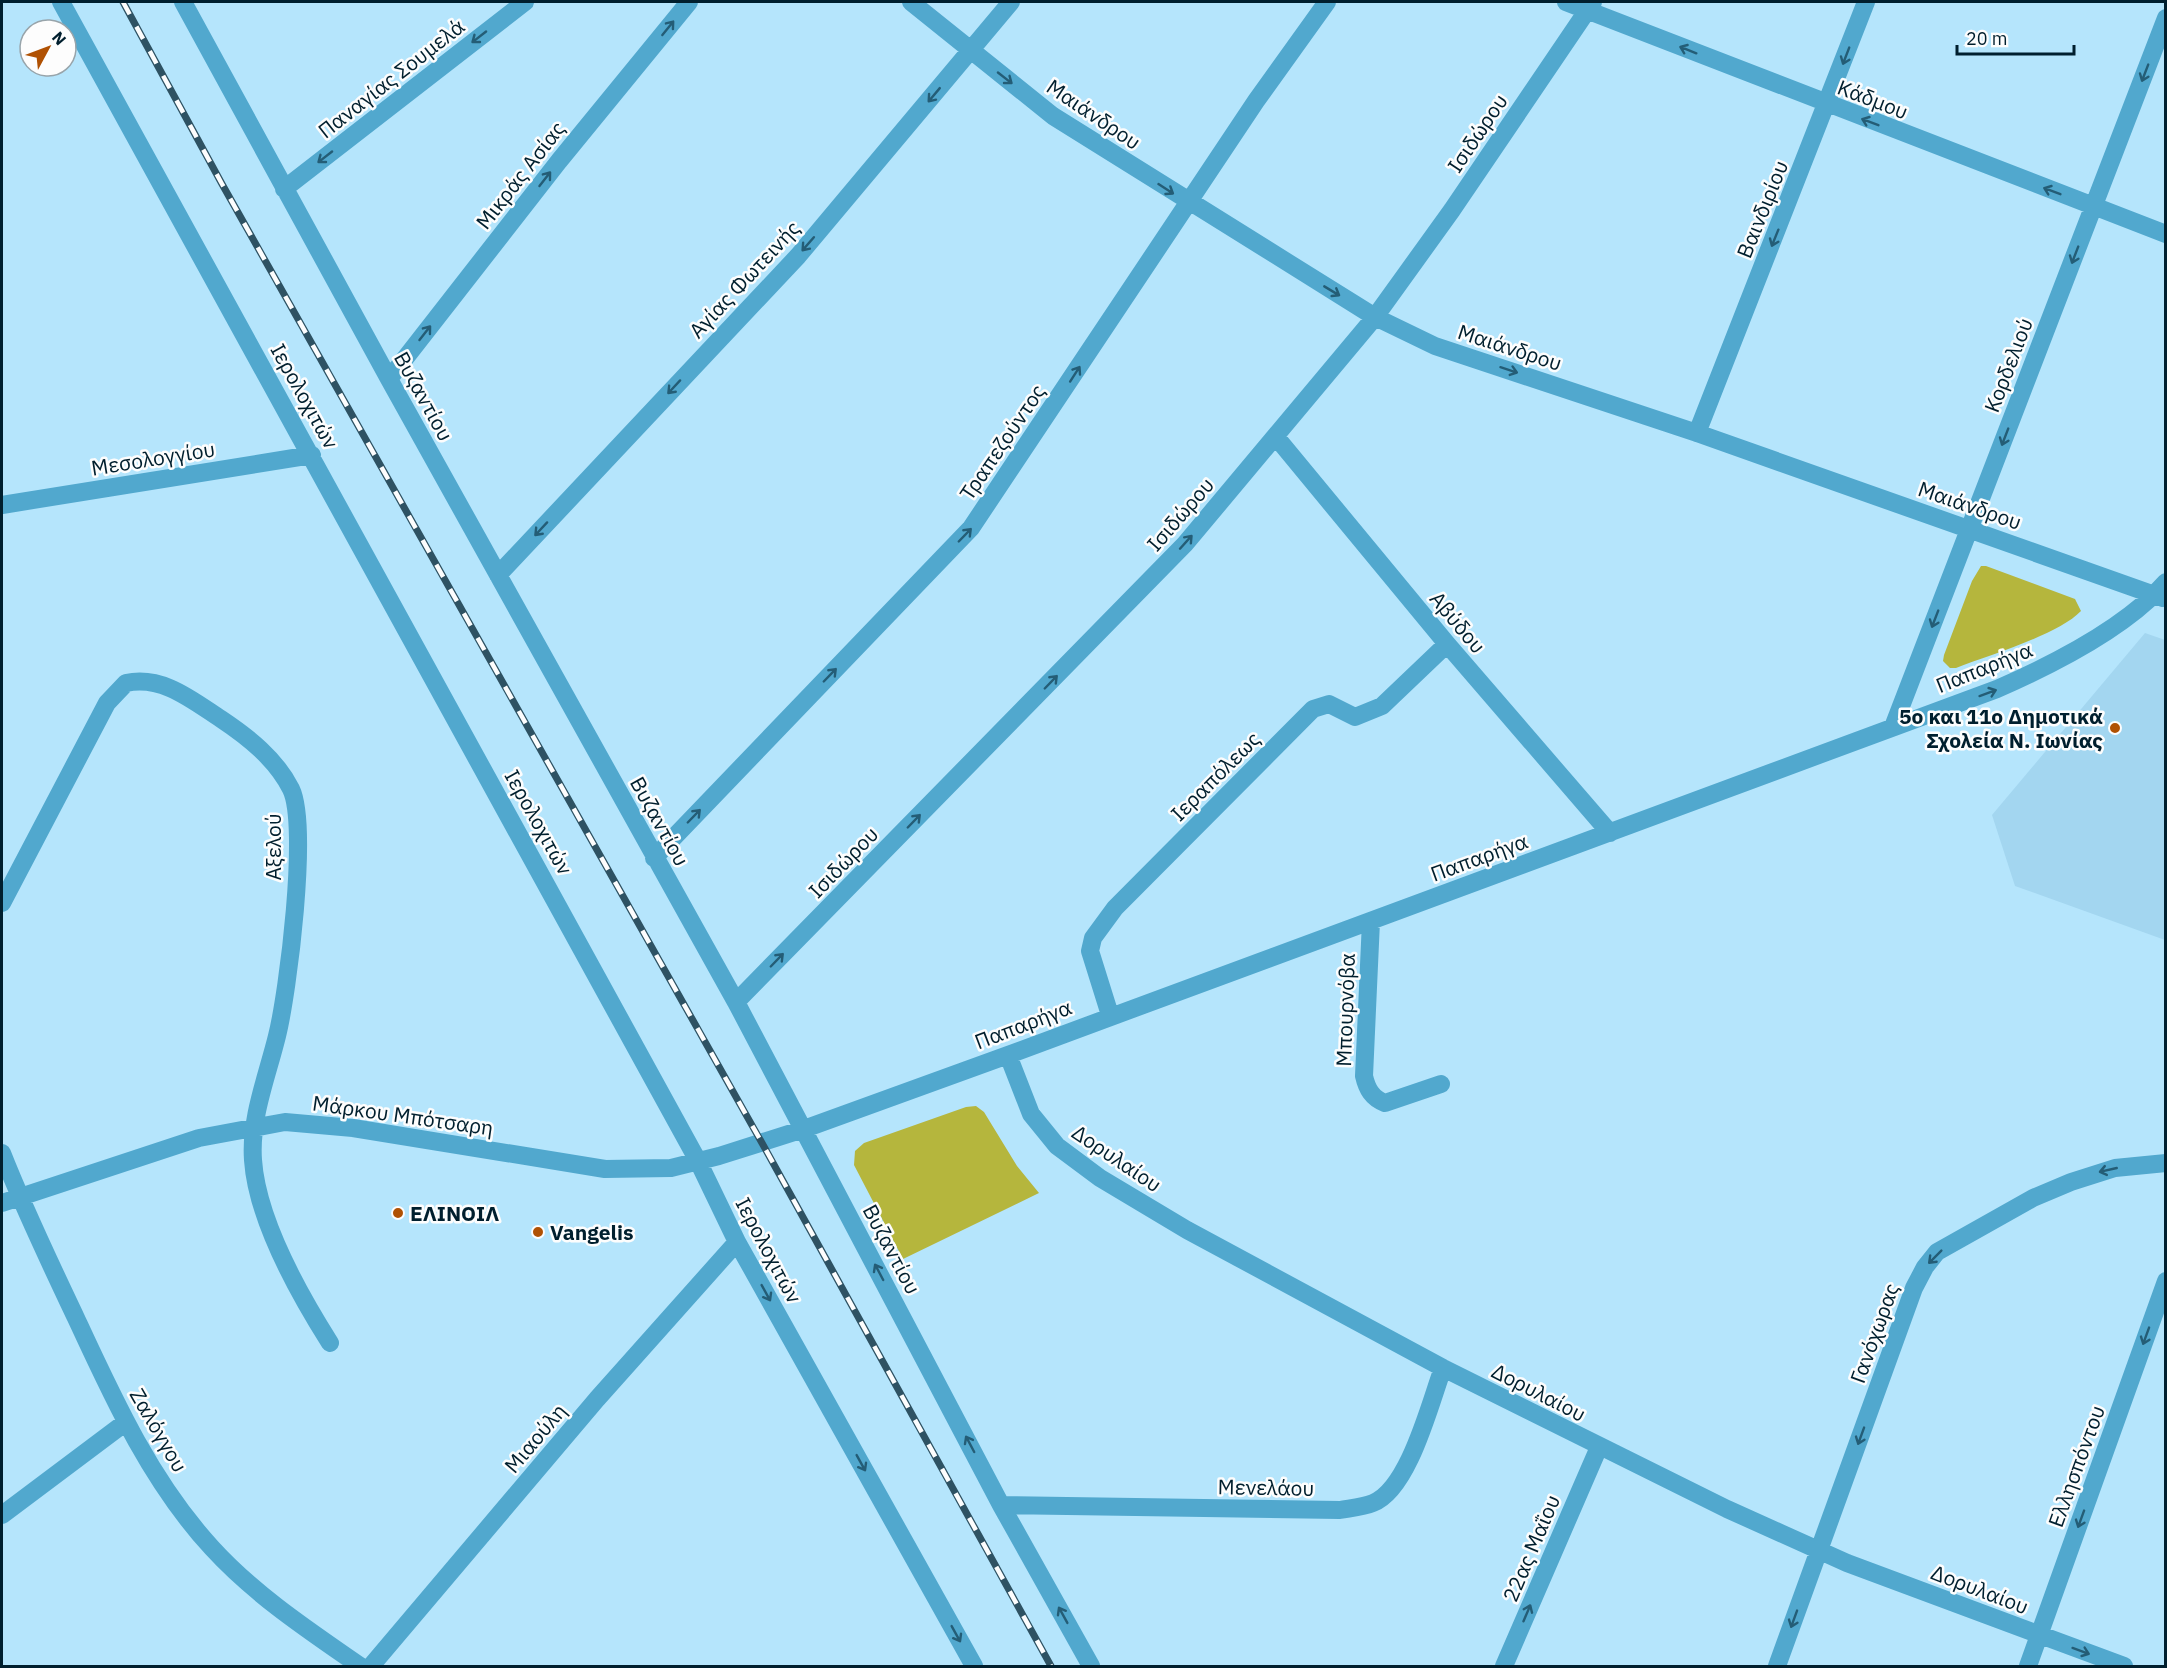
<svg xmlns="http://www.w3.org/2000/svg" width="2167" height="1668" font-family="'IBM Plex Sans',sans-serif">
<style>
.built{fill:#a3d6f0}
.green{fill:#b5b63d}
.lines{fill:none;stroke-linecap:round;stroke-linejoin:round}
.minor{stroke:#51a8ce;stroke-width:18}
.rail-casing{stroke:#2e5263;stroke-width:7}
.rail{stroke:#fdfdfd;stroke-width:4.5;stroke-dasharray:14;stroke-linecap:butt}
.oneway{stroke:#245d76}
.poi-dot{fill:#b05103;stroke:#fdfdfd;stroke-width:2}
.labels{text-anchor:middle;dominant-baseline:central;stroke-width:5;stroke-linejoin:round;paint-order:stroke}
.street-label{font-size:21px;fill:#001f2e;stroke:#fdfdfd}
.poi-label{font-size:21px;font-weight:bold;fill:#001f2e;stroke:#fdfdfd;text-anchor:start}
</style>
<rect width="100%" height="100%" fill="#b5e5fc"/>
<!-- built -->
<path class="built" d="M2145 633 2165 640V940L2015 886 1992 815Z"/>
<!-- green -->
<path class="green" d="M1981 566H1986L2075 599 2081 611C2058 635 1989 655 1956 668H1950L1943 661 1944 655 1972 581Z
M976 1106 984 1112 1017 1166 1039 1193 903 1259 854 1165 855 1151 864 1143 966 1107Z"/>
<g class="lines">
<!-- minor -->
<path class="minor" d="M61 2 698 1161 737 1242 974 1666
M183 2 389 379 736 1002 1001 1505 1091 1666
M911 2 1053 116 1375 317 1435 346 1697 433 2163 598
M1566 2 2166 234
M284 189 525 2
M389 379 559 161 689 2
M1697 433 1866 2
M1276 437 1447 644 1610 833
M2 505 312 455
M498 575 798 256 1011 2
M1893 727 2166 18
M654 858 971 528 1256 101 1327 2
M2 903 107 703 126 683C162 675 192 700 221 719 248 737 276 759 291 789 309 826 288 992 277 1036 267 1077 250 1118 253 1160 257 1220 299 1294 330 1343
M1371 921 1364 1076C1367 1089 1372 1098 1385 1103L1441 1084
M736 1002 1185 544 1375 317 1452 210 1593 2
M1110 1015 1090 951 1093 938 1115 908 1313 709 1329 704 1355 717 1382 706 1447 644
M1008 1055 1031 1114 1057 1146 1100 1178 1187 1230 1443 1368 1727 1509 1847 1563 2124 1666
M2 1153C24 1209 50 1263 76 1318 113 1398 151 1482 212 1548 255 1595 308 1630 360 1666
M2 1203 199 1138 285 1122 353 1128 605 1169 671 1168 719 1156 804 1129 1008 1055 1997 689C2052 665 2126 628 2166 582
M1001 1505 1340 1510C1351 1508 1363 1507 1373 1503 1409 1489 1430 1403 1443 1368
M2 1515 126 1422
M371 1666 597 1399 737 1242
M1504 1666 1599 1447
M1777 1666 1914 1288 1925 1267 1937 1252 2033 1198 2071 1182 2115 1168 2166 1163
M2028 1666 2166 1281"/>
<defs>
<path id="rail" d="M123 2 222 184 762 1143 1051 1666"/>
</defs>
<!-- rail casing -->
<use href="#rail" class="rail-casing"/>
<!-- rail -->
<use href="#rail" class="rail"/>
</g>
<!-- one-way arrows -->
<defs><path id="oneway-shaft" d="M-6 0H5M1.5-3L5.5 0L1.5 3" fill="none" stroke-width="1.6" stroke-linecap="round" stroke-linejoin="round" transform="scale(1.5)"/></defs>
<g class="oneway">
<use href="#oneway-shaft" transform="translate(668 28) rotate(-51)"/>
<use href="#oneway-shaft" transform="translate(479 37) rotate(142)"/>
<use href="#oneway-shaft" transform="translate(1688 50) rotate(-158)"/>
<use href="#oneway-shaft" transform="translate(1846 56) rotate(111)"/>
<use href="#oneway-shaft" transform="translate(2145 73) rotate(111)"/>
<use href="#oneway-shaft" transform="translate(1005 78) rotate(38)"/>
<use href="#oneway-shaft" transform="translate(934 95) rotate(130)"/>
<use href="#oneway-shaft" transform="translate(1870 122) rotate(-159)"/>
<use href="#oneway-shaft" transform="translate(325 157) rotate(142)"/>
<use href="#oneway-shaft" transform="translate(545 179) rotate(-52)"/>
<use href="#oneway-shaft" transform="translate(1166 189) rotate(33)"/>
<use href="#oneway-shaft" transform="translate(2052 191) rotate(-159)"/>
<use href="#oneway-shaft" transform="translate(1775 238) rotate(112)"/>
<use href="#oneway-shaft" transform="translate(808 244) rotate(131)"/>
<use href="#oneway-shaft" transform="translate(2075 255) rotate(111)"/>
<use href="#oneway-shaft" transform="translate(1332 291) rotate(31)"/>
<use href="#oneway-shaft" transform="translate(425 333) rotate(-52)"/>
<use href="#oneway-shaft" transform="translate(1509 370) rotate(18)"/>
<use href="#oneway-shaft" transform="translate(1075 374) rotate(-57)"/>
<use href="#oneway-shaft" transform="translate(674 387) rotate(133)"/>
<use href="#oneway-shaft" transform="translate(2005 437) rotate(111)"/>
<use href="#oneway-shaft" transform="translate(541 529) rotate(133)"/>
<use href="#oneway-shaft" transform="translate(965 535) rotate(-46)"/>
<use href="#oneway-shaft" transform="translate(1186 542) rotate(-48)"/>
<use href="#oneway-shaft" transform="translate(1935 619) rotate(111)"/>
<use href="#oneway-shaft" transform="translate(830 675) rotate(-46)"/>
<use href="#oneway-shaft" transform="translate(1051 682) rotate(-46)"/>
<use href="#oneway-shaft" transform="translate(1988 693) rotate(-20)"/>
<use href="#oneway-shaft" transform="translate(694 816) rotate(-46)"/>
<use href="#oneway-shaft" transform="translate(914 821) rotate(-46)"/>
<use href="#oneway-shaft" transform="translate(777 960) rotate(-46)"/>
<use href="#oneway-shaft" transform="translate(2108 1170) rotate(167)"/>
<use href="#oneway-shaft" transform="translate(1935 1257) rotate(135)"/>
<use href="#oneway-shaft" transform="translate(879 1272) rotate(-118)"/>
<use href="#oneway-shaft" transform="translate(766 1293) rotate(61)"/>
<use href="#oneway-shaft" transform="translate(2146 1336) rotate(110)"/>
<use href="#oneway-shaft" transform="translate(1861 1436) rotate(110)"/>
<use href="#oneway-shaft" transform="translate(970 1444) rotate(-118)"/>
<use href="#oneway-shaft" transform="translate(861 1463) rotate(61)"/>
<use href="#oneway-shaft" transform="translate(2081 1519) rotate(110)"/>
<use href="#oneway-shaft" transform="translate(1527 1613) rotate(-67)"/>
<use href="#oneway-shaft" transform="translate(1063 1615) rotate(-119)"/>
<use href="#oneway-shaft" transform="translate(1794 1619) rotate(110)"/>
<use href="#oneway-shaft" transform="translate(956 1634) rotate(61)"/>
<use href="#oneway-shaft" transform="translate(2081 1651) rotate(20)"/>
</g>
<!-- markers -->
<g class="poi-dot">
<circle cx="2115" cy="728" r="6"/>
<circle cx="398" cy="1213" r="6"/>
<circle cx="538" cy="1232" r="6"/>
</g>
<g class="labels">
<!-- street labels -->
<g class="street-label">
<text transform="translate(391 78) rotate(-38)">Παναγίας Σουμελά</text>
<text transform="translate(1873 99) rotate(21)">Κάδμου</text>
<text transform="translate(1094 114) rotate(34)">Μαιάνδρου</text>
<text transform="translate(1477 133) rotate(-56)">Ισιδώρου</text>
<text transform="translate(520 175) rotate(-52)">Μικράς Ασίας</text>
<text transform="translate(1762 209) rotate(-68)">Βαινδιρίου</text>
<text transform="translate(744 279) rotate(-47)">Αγίας Φωτεινής</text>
<text transform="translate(1510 347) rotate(18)">Μαιάνδρου</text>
<text transform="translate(2008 365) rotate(-69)">Κορδελιού</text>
<text transform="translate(305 396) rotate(61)">Ιερολοχιτών</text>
<text transform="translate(424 396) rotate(61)">Βυζαντίου</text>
<text transform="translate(1002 442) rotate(-56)">Τραπεζούντος</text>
<text transform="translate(153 458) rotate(-9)">Μεσολογγίου</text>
<text transform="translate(1970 505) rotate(19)">Μαιάνδρου</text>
<text transform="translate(1180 514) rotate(-49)">Ισιδώρου</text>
<text transform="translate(1458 622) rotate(50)">Αβύδου</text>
<text transform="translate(1984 667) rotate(-22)">Παπαρήγα</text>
<text transform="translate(1215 776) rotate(-45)">Ιεραπόλεως</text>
<text transform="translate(660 821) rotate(61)">Βυζαντίου</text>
<text transform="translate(539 822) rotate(61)">Ιερολοχιτών</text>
<text transform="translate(273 847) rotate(-90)">Αξελού</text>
<text transform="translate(1479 857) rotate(-20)">Παπαρήγα</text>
<text transform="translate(843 862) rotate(-46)">Ισιδώρου</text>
<text transform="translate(1345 1010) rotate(-88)">Μπουρνόβα</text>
<text transform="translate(1023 1024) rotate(-21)">Παπαρήγα</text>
<text transform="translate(403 1115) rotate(8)">Μάρκου Μπότσαρη</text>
<text transform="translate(1117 1158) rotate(34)">Δορυλαίου</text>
<text transform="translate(892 1249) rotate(62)">Βυζαντίου</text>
<text transform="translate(769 1250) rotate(62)">Ιερολοχιτών</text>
<text transform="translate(1874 1333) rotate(-70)">Γανόχωρας</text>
<text transform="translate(1539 1392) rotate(27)">Δορυλαίου</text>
<text transform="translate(159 1430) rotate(60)">Ζαλόγγου</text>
<text transform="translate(535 1438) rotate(-50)">Μιαούλη</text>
<text transform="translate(2076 1466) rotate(-70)">Ελλησπόντου</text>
<text transform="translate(1266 1487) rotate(1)">Μενελάου</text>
<text transform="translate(1531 1548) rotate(-67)">22ας Μαΐου</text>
<text transform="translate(1980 1589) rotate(21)">Δορυλαίου</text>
</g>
<!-- poi labels -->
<g class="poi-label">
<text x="2103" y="716" text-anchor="end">5ο και 11ο Δημοτικά<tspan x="2103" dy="24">Σχολεία Ν. Ιωνίας</tspan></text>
<text x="410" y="1213">ΕΛΙΝΟΙΛ</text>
<text x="550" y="1232">Vangelis</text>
</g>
</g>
<!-- border -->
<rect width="2167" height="1668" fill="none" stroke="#001f2e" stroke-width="6"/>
<!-- north arrow -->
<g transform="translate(48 48) rotate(49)"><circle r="28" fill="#fdfdfd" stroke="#98a4aa" stroke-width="1.5"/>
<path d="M0-4.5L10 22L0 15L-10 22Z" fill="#b05103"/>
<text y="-9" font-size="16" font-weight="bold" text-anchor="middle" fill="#001f2e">N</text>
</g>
<!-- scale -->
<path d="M1957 45v9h117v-9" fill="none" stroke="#001f2e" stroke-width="3"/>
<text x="1966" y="45" font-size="18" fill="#001f2e" stroke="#fdfdfd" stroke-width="4.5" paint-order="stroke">20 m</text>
</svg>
